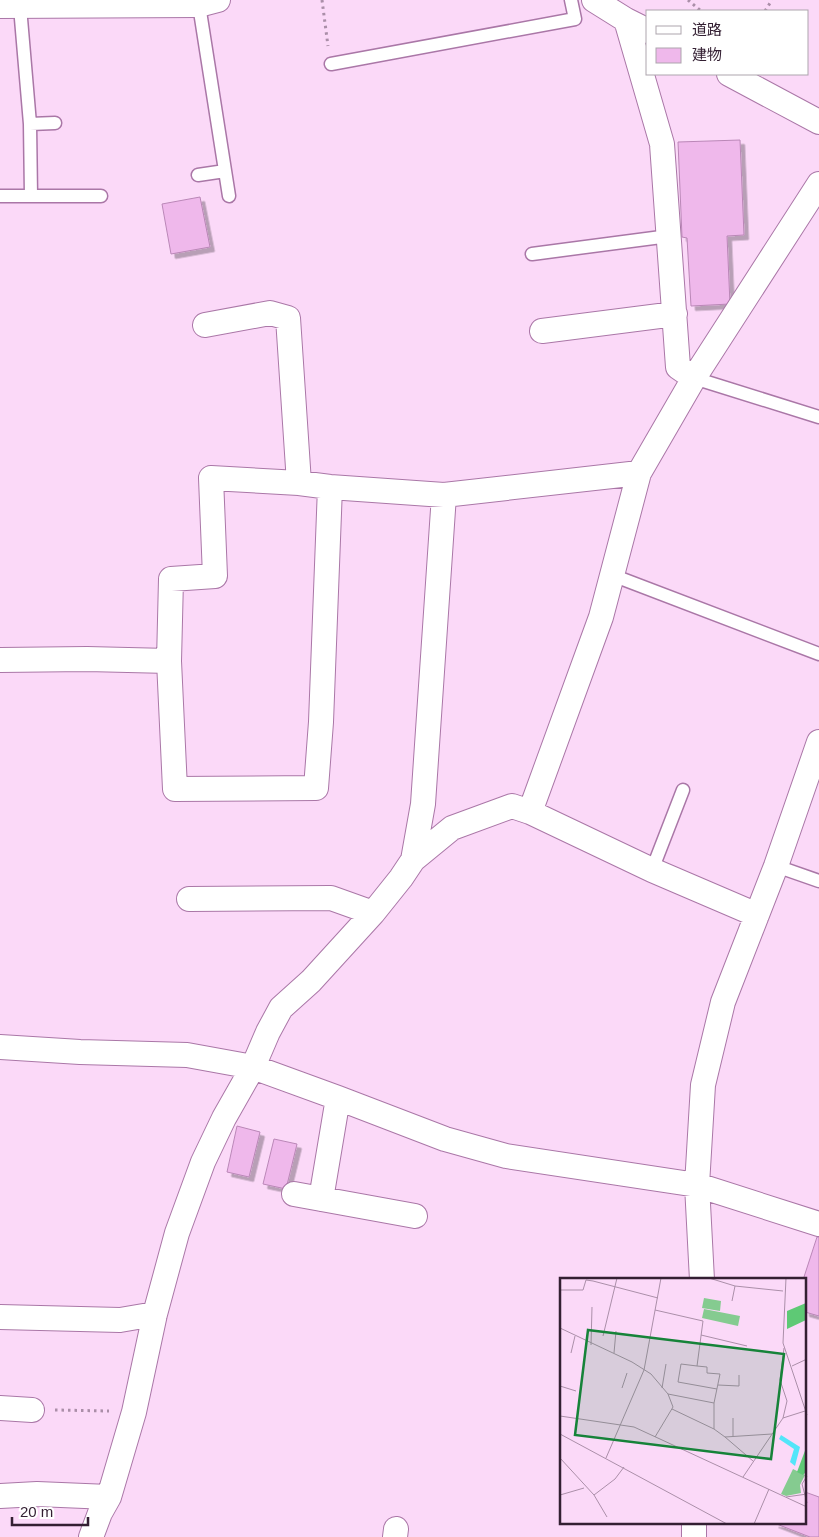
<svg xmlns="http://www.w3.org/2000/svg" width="819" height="1537" font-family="Arial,'Noto Sans JP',sans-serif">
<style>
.building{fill:#efb8eb;stroke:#ba87b7;filter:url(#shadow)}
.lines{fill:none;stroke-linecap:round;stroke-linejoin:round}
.lane-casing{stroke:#aa77a7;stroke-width:15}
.street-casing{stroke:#aa77a7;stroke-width:26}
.path{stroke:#aa8ea8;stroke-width:3;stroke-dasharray:2.5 4;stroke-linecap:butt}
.lane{stroke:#fff;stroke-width:12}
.street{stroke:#fff;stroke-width:24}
.inset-road{fill:none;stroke:#ab8fa9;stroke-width:1}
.view{fill:#168339;fill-opacity:0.15;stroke:#168339;stroke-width:2.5}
.inset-edge{fill:none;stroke:#331f32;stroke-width:2.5}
</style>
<defs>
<filter id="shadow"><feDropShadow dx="4.5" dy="4.5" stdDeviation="0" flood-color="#0004"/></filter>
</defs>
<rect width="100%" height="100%" fill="#fbd9f8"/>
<!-- building -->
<path class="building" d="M740 140 744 235 727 236 730 304 691 306 687 238 682 237 678 142Z
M200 197 210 247 171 254 162 204Z
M237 1126 260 1132 249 1177 227 1172Z
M274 1139 297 1144 286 1189 263 1184Z
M817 1237H819V1316L805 1312V1280H803Z
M805 1492 819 1497V1537H810L774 1523H805Z"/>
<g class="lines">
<defs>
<path id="lane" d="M199 5 229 196
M20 7 30 124 31 196
M331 64 575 19 571 0
M30 124 55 123
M198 175 225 171
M0 196H101
M532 254 669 236
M694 378 819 417
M612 575 819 654
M776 866 819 881
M652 870 683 790"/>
<path id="street" d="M594 0 626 20 648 31
M0 6 199 5 218 0
M729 74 819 122
M205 325 270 313 288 318 299 483
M542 331 675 314
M694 378 819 184
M0 660 87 659 169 661 171 579 215 576 211 478 299 483 330 487 444 495 639 473 694 378 678 367 662 144 626 20
M169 661 175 789 316 788 321 722 330 487
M530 812 601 617 639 473
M413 860 452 828 512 806 530 812 652 870 757 915
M189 899 331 898 373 913
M0 1047 80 1052 187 1055 253 1067 338 1098 445 1139 506 1156 697 1185 819 1224
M294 1194 415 1216
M321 1199 338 1098
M702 1280 697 1185 703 1085 723 1002 776 866 819 742
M0 1317 120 1320 155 1314
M0 1408 32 1410
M0 1496 37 1494 109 1497
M91 1537 100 1513 109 1497 134 1412 155 1314 177 1233 203 1162 224 1118 253 1067 268 1032 281 1008 311 981 373 913 401 878 413 860 423 804 444 495
M395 1537 396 1529
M694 1537V1523"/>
</defs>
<!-- lane casing -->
<use href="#lane" class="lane-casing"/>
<!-- street casing -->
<use href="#street" class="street-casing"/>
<!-- path -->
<path class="path" d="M322 0 328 46
M688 0 701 11
M765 11 772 0
M55 1410 109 1411"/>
<!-- lane -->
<use href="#lane" class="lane"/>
<!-- street -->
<use href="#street" class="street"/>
</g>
<!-- overview -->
<g transform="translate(560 1278)">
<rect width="246" height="246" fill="#fbd9f8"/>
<path d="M144 20 161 23 160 33 142 30ZM144 31 180 38 178 48 142 40ZM233 191 245 197 240 207 241 215 226 218 221 216Z" fill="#85cb90"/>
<path d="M246 25V42L227 51V33ZM246 170V194L243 197 237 194Z" fill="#5ec975"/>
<path d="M221 157 240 169 235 188 230 184 234 171 219 161Z" fill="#53e5f9"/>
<path class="inset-road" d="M149 0 175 8 223 13M226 0 223 65 247 137M0 12H23L26 2 33 3 98 20M172 23 175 8M95 32 143 43 137 88 147 89V95L160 96 154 125V151L165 159 212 156M0 50 72 84 91 96 108 116 154 125M141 57 187 68M43 58 57 0M31 67 32 29M11 75 15 58M54 75 56 53M137 88 121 86 118 104 157 111M232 88 247 81M158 107 179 108V97M0 108 16 113M62 110 67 95M102 110 106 86M112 131 154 151M0 138 74 149 247 229M173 140V158M223 140 227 123 220 102 224 70M0 156 167 246M95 159 113 129 108 116M165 159 193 183M0 180 34 217 47 239M46 180 84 92 101 0M247 198 242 206 247 225M183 199 223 140 245 133M0 217 24 210M34 217 55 201 64 189M226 219 247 216M194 246 209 211"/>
<path class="view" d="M28 52 224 76 211 181 15 157Z"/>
<rect width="246" height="246" class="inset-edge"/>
</g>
<!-- legend -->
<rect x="646" y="10" width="162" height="65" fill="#ffffff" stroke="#ada5ad"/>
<rect x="656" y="26" width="25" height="8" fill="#ffffff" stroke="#ada5ad"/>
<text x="692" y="35" font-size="15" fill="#331f32">道路</text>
<rect x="656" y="48" width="25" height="15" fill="#efb8eb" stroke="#ada5ad"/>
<text x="692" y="60" font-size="15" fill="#331f32">建物</text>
<!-- scale -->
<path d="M12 1517v8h76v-8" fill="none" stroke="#331f32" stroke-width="2.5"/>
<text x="20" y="1517" font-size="15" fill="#331f32" stroke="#ffffff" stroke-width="4" paint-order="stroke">20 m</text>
</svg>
